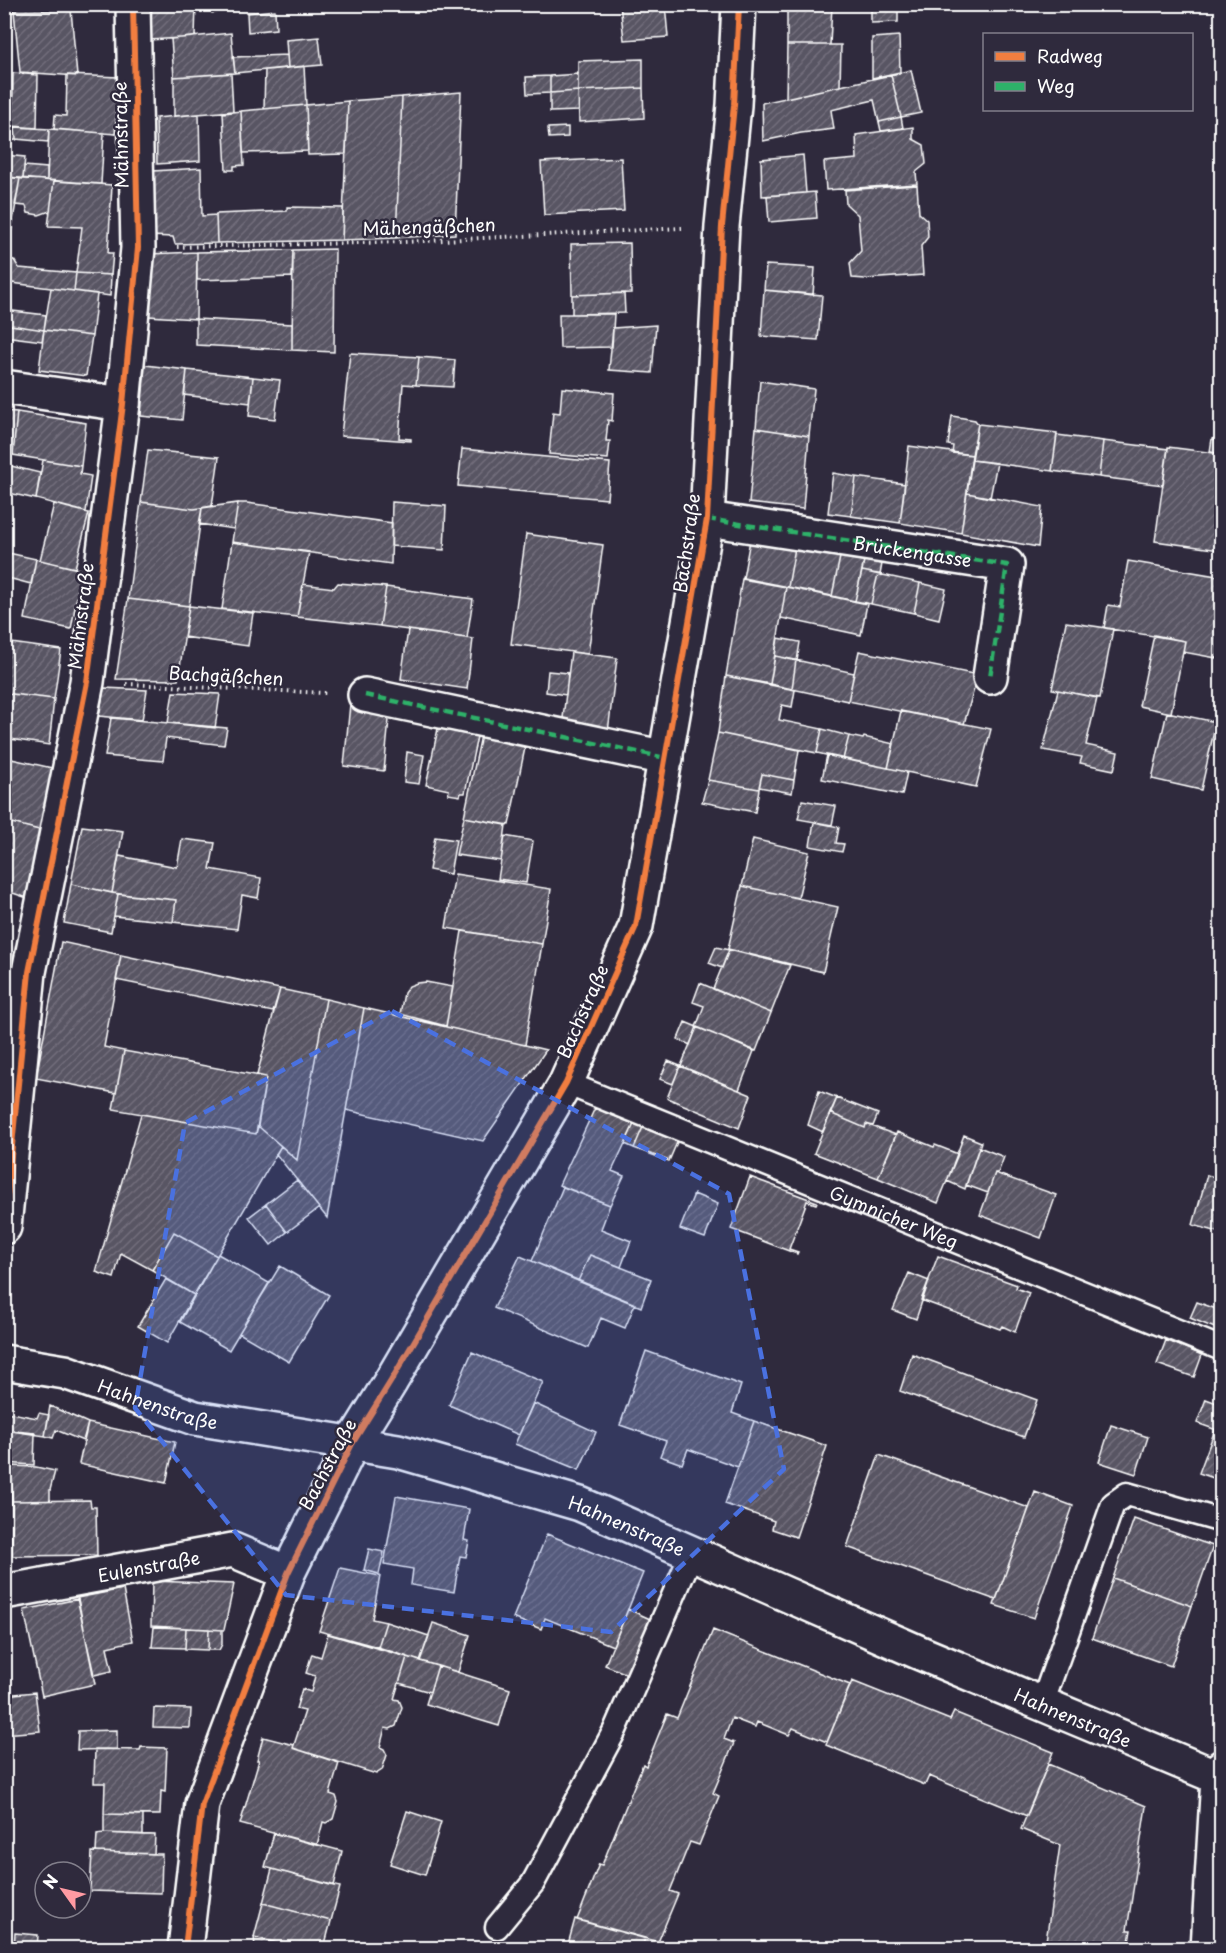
<svg xmlns="http://www.w3.org/2000/svg" width="1226" height="1953" font-family="'Playpen Sans',sans-serif">
<style>
.building{fill:url(#building-hatch);stroke:#fff;stroke-width:1.5}
.lines{fill:none;stroke-linecap:round;stroke-linejoin:round}
.lane-casing{stroke:#fff;stroke-width:27}
.street-casing{stroke:#fff;stroke-width:38}
.secondary-casing{stroke:#fff;stroke-width:38}
.path{stroke:#fff;stroke-width:4;stroke-dasharray:1.5 4.5;stroke-linecap:butt}
.lane{stroke:#2f2a3d;stroke-width:22}
.street{stroke:#2f2a3d;stroke-width:33}
.secondary{stroke:#2f2a3d;stroke-width:33}
.quiet{stroke:#2db169;stroke-width:4.5;stroke-dasharray:9 4.5;stroke-linecap:butt}
.cycleway-casing{stroke:#2f2a3d;stroke-width:10}
.cycleway{stroke:#f27e40;stroke-width:6}
.marked{fill:#4a71e0;fill-opacity:0.2;stroke:#4a71e0;stroke-width:4.5;stroke-dasharray:12 8;stroke-linejoin:round}
.labels{text-anchor:middle;dominant-baseline:central;stroke-width:5;stroke-linejoin:round;paint-order:stroke}
.street-label{font-size:18px;fill:#fff;stroke:#2f2a3d}
</style>
<defs>
<pattern id="building-hatch" width="6" height="6" patternUnits="userSpaceOnUse" patternTransform="scale(1.5)"><rect width="6" height="6" fill="#595564"/><path d="M-1 1l2-2M0 6l6-6M5 7l2-2" fill="none" stroke="#726e7b"/></pattern>
</defs>
<rect width="100%" height="100%" fill="#2f2a3d"/>
<filter id="ink" filterUnits="userSpaceOnUse"><feTurbulence type="fractalNoise" baseFrequency=".0167" numOctaves="2"/><feDisplacementMap in="SourceGraphic" scale="12" xChannelSelector="R" yChannelSelector="G"/><feConvolveMatrix kernelMatrix="1 2 1 2 8 2 1 2 1" color-interpolation-filters="sRGB"/></filter>
<g filter="url(#ink)">
<!-- building -->
<path class="building" d="M12 4H71V10L14 11 12 10Z
M152 4H196L195 37 150 40Z
M211 4H256V8L212 13Z
M620 4H665L668 37 624 40Z
M787 4H837L787 10Z
M871 4H898V22L871 23Z
M832 5 830 45H787V10Z
M71 10 77 76 20 72 14 11Z
M275 10 276 29 248 32 247 13Z
M231 33 235 73 174 77 171 39Z
M899 36 900 72 872 78V38Z
M319 37 322 65 288 68 286 40Z
M787 45H841L840 86 786 98Z
M287 55 288 68 235 73 233 57Z
M643 59V88L578 91V61Z
M304 66 306 105 264 109 265 70Z
M911 70 921 113 901 117 891 75Z
M13 73 38 75 37 128 12 126Z
M231 73 233 111 174 116V77Z
M578 74V91L550 93V76Z
M67 75 119 77 115 134 54 129 55 115 66 116Z
M891 75 901 117 879 122 874 100 831 110 834 129 801 133 763 141 762 103Z
M550 76V93L527 94 526 77Z
M643 88 644 118 579 122 578 91Z
M578 91 579 111 550 112V93Z
M461 92 455 234 396 238 402 97Z
M402 97 396 238 342 240 348 101Z
M348 101 346 154 308 155 306 105Z
M306 105 308 151 243 153 241 111Z
M241 111 244 165 234 166V170H226L223 113Z
M199 114 200 161 157 164 156 118Z
M901 117 903 128 881 131 879 122Z
M4 126 15 127 16 140 4 141Z
M15 127 49 129 48 142 16 139Z
M568 127V137L549 138 548 128Z
M913 127V139L924 145 926 164 916 172 917 184 826 190 824 162 857 159 856 135Z
M49 129 104 133 101 184 47 180Z
M4 155 25 157 23 179 4 177Z
M803 155 806 193 762 196 761 159Z
M621 158 624 211 544 215 541 162Z
M24 166 47 168V180L23 179Z
M201 168 202 216 216 215 217 243 175 244 173 237 150 236 153 171Z
M4 177 20 178 4 276Z
M20 178 54 181 50 211 39 215 28 213 26 206 15 205Z
M54 181 112 185 108 253H113L111 275 76 273 82 227 48 226Z
M917 185 919 213 927 220 928 237 921 246 923 275 866 279 852 278 850 263 861 251 858 215 846 204 845 190Z
M815 192 817 218 769 222 767 196Z
M287 207 343 208 342 240 217 243 216 214 287 211Z
M630 243 631 293 572 295 571 244Z
M335 249 334 352 292 350 293 250Z
M293 250 292 277 197 280V252Z
M197 252 196 319 148 316V254Z
M7 259 14 260 19 268 76 273 74 291 4 282Z
M766 265 815 268 813 295 764 290Z
M76 273 111 275 110 296 74 291Z
M51 288 97 294 92 336 44 330Z
M764 290 822 295 818 340 761 336Z
M624 293 625 313 572 314V295Z
M4 310 46 315 44 330 4 324Z
M559 314H614L612 347 560 348Z
M196 319 292 324V350L196 345Z
M5 324 44 330 42 341 4 336Z
M656 325 652 373 609 370 613 328Z
M44 330 92 336 86 376 39 370Z
M4 336 10 337 6 372 4 371Z
M350 353 419 357 416 385 403 384 399 438 411 439V441L341 436Z
M419 357 455 360 453 387 416 385Z
M145 365 187 370 182 420 141 416Z
M187 370 253 377 250 403 184 395Z
M253 377 280 380 275 419 249 416Z
M760 381 814 389 809 436 756 428Z
M562 388 614 393 612 421 608 420 606 441H610L608 459 549 454 553 412 560 413Z
M4 411 17 412 13 455 4 454Z
M17 412 86 423 81 466 13 455Z
M952 416 975 420 978 424 972 455 952 453 953 446 948 445Z
M978 424 1057 433 1052 471 972 460Z
M756 428 809 436 803 509 749 503Z
M1057 435 1103 441 1099 477 1052 471Z
M1212 439 1222 440V454L1210 452Z
M1103 441 1168 449 1163 485 1099 477Z
M909 446 972 455 961 533 900 523Z
M1168 447 1222 454V538L1220 550 1155 541Z
M462 449 610 463 607 499 458 486Z
M148 450 219 457 212 506 194 509 141 502Z
M43 460 81 466 80 474 91 476 86 512 36 499Z
M972 460 997 463 990 498 967 493Z
M11 466 40 473 36 499 4 492V469Z
M833 473 856 477 851 516 828 513Z
M856 477 905 484 900 523 851 516Z
M4 492 11 493 4 520Z
M967 493 1042 507 1038 547 961 533Z
M141 502 194 509 202 508 189 606 128 599Z
M392 502 446 506 444 550 391 546Z
M238 503 234 529 199 524 202 508Z
M238 503H247L392 523 391 564 232 542Z
M54 504 89 513 75 568 40 560Z
M526 534 603 545 588 654 511 644Z
M750 540 795 548 788 587 743 578Z
M232 542 309 552 297 617 222 609Z
M795 548 840 557 832 596 788 587Z
M4 552 36 559 31 584 4 577Z
M865 554 883 558 880 575 862 571Z
M840 557 864 561 855 601 832 596Z
M36 559 82 570 71 629 25 619Z
M1128 561 1222 577V659L1183 652 1185 641 1104 628 1108 605 1120 607Z
M862 571 878 574 871 604 855 601Z
M878 574 920 583 914 613 871 604Z
M742 579 786 587 770 684 726 676Z
M338 583 386 587 380 626 297 617 303 584 334 588Z
M920 583 946 589 939 619 914 613Z
M386 587 473 599 467 638 380 626Z
M786 587 867 604 861 635 781 618Z
M128 599 189 606 178 680 116 679Z
M189 606 253 613 248 646 184 637Z
M1066 622 1113 629 1100 698 1052 689Z
M408 630 473 639 467 689 401 679Z
M1154 635 1185 641 1171 713 1139 706Z
M778 638 800 642 797 661 775 656Z
M4 642 61 650 54 699 4 693Z
M859 651 978 675 964 724 848 701Z
M571 652 617 658 608 732 562 726Z
M775 656 796 660 792 689 770 684Z
M796 660 854 673 848 701 792 689Z
M548 671 568 673 566 695 546 692Z
M726 676 795 690 792 707 782 705 779 720 822 729 817 753 718 733Z
M104 688 147 690 142 720 99 716Z
M1058 690 1097 698 1086 745 1118 752 1114 770 1080 763 1082 757 1043 750Z
M173 692 220 694 215 728 168 723Z
M4 693 54 699 49 745 4 738Z
M350 704 390 709 384 771 344 766Z
M901 711 991 729 976 787 888 768Z
M1167 712 1216 722 1201 790 1152 779Z
M111 718 227 728 224 745 166 738 163 761 105 756Z
M439 724 478 732 465 793H461L460 796 448 794 449 790 426 785Z
M822 729 849 736 843 759 817 753Z
M718 733 799 750 794 780 762 774 759 789 708 780Z
M481 735 526 743 509 825 464 817Z
M849 736 863 739 864 737 894 744 888 768 843 759Z
M407 752 424 755 419 784 404 782Z
M827 755 907 772 902 795 822 779Z
M7 758 57 769 47 832 4 821V773Z
M762 774 794 780 792 793 759 787Z
M708 780 759 789 755 812 702 802Z
M802 800 836 806 832 825 798 819Z
M464 817 506 825 501 861 456 855Z
M4 821 47 832 36 901 4 890Z
M814 822 839 827 836 843 844 844 842 852 810 846Z
M82 826 123 831 112 893 71 884Z
M505 836 533 841 526 883 498 879Z
M435 837 456 840 450 874 429 870Z
M182 839 215 843 210 869 261 878 258 898 242 895 237 929 173 922 176 900 112 893 119 856 177 867Z
M753 839 809 852 798 898 742 886Z
M455 874 551 889 542 944 446 928Z
M71 884 118 894 111 932 64 923Z
M742 886 838 907 823 972 728 949Z
M118 894 176 900 173 922 114 916Z
M462 931 542 944 525 1045 446 1027Z
M61 942 121 955 104 1047 124 1051 116 1093 36 1078Z
M716 947 729 950 722 968 709 963Z
M729 950 790 965 771 1013 713 989Z
M121 955 280 989 273 1012 116 980Z
M426 982 453 987 446 1026 400 1014 404 993 409 986 417 983Z
M700 983 771 1013 756 1051 696 1027 704 1006 693 1002Z
M280 989 326 999 297 1160 258 1126 266 1077 257 1075Z
M326 999 364 1008 327 1218 276 1154 281 1146 297 1160Z
M364 1008 525 1045 546 1050 483 1141 346 1110Z
M685 1022 697 1027 690 1045 678 1039Z
M697 1027 754 1051 739 1090 681 1066Z
M124 1051 266 1077 256 1134 113 1109Z
M668 1061 680 1066 673 1084 660 1079Z
M680 1066 751 1095 739 1128 667 1098Z
M819 1091 837 1098 823 1132 808 1125Z
M837 1098 878 1114 873 1126 866 1124 865 1128 830 1113Z
M595 1108 634 1124 612 1171 624 1176 610 1205 559 1185Z
M830 1113 865 1128 866 1124 896 1135 878 1178 814 1153Z
M141 1114 256 1134 258 1126 281 1146 217 1256 174 1232 152 1270 121 1253 114 1278 96 1272Z
M634 1124 643 1127 634 1148 625 1144Z
M643 1127 678 1140 669 1161 634 1148Z
M897 1132 934 1147 935 1145 958 1154 938 1203 878 1178Z
M964 1135 981 1142 965 1189 947 1181Z
M979 1147 1004 1157 998 1173H995L988 1193 966 1185Z
M995 1173 1056 1195 1041 1238 980 1215Z
M1207 1175 1222 1179V1233L1193 1225Z
M750 1177 817 1202 816 1204 807 1201 789 1249 798 1252 797 1254 731 1229Z
M297 1180 319 1208 287 1232 266 1204Z
M563 1187 610 1205 601 1229 631 1241 621 1267 590 1255 578 1281 532 1261Z
M694 1194 718 1204 705 1238 680 1229Z
M266 1204 287 1232 271 1245 249 1217Z
M174 1232 217 1256 194 1295 152 1270Z
M218 1254 269 1283 229 1350 180 1322Z
M590 1255 651 1279 641 1307 578 1281Z
M520 1256 635 1304 625 1328 601 1318 588 1348 494 1308Z
M938 1256 1017 1285 1016 1288 1029 1293 1015 1332 1002 1326 1000 1329 921 1300Z
M280 1266 329 1295 289 1362 239 1333Z
M909 1273 929 1281 916 1319 893 1310Z
M166 1279 194 1295 167 1343 138 1326Z
M1197 1302 1222 1311V1331L1190 1318Z
M1166 1340 1202 1355 1194 1377 1157 1364Z
M646 1351 741 1385 732 1413 754 1421 738 1467 688 1449 682 1464 660 1456 666 1441 620 1425Z
M472 1352 543 1382 519 1435 449 1405Z
M912 1354 1037 1400 1024 1437 900 1391Z
M1206 1399 1222 1405V1432L1197 1423Z
M533 1403 596 1432 579 1470 515 1444Z
M50 1406 88 1423 83 1441 56 1430 53 1438 45 1436Z
M6 1412 37 1418 39 1413 49 1415 45 1436 5 1430Z
M754 1421 827 1446 796 1537 772 1529 774 1521 725 1504Z
M88 1423 175 1442 166 1483 79 1464Z
M1111 1425 1148 1437 1136 1474 1099 1462Z
M5 1430 35 1433 34 1465 4 1463Z
M1215 1430 1222 1432V1481L1199 1473Z
M879 1455 1029 1508 996 1600 847 1547Z
M11 1466 36 1467 55 1471 50 1490V1501H12Z
M1035 1492 1073 1506 1034 1618 994 1605Z
M396 1496 469 1509 464 1540 469 1541 466 1557 460 1556 454 1592 411 1585 413 1569 384 1564Z
M90 1500 91 1507H96L97 1555 12 1556V1501Z
M1134 1519 1213 1546 1192 1606 1113 1578Z
M547 1534 643 1573 613 1646 545 1618 541 1629 513 1618Z
M369 1549 384 1552 379 1574 364 1570Z
M340 1568 380 1576 372 1619 386 1622 378 1647 319 1631Z
M1113 1578 1192 1606 1171 1666 1092 1638Z
M152 1581 234 1584 224 1630 151 1626Z
M123 1589 133 1641 107 1647 112 1671 94 1675 77 1598Z
M78 1599 95 1684 42 1696 24 1610Z
M628 1609 650 1619 627 1674 605 1665Z
M386 1622 429 1636 420 1661 378 1647Z
M433 1623 470 1635 458 1672 420 1661Z
M154 1627 186 1628 185 1648 152 1647Z
M186 1628 209 1629 208 1650 185 1649Z
M209 1629 222 1630V1644L219 1650H208Z
M713 1630 850 1685 827 1742 793 1728 789 1735 757 1722 755 1727 732 1718 724 1739 734 1743 713 1793 719 1796 699 1845 690 1842 670 1891 678 1894 658 1942 577 1920 599 1864 602 1865 643 1764 646 1766 667 1714 677 1718Z
M328 1634 407 1657 394 1699 399 1700 402 1707 396 1726 390 1729 385 1728 380 1747 384 1749 387 1755 382 1770 376 1774 293 1748 305 1711 296 1709 302 1689 311 1692 315 1676 306 1673 312 1654 321 1657Z
M407 1657 438 1666 430 1692 399 1683Z
M438 1666 510 1689 499 1726 426 1704Z
M852 1681 950 1720 954 1712 1053 1752 1027 1816 929 1776 925 1785 826 1745Z
M35 1692 40 1731 4 1734V1695Z
M154 1708 191 1709 190 1728 153 1727Z
M117 1730V1749L77 1750 78 1731Z
M263 1737 294 1745 293 1748 339 1763 330 1794 336 1796 338 1802 333 1819 326 1823 323 1822 317 1845 240 1824 259 1760H257Z
M141 1747 167 1748 165 1792 161 1791 160 1815 104 1814 105 1783H94L95 1749 140 1750Z
M1048 1764 1146 1806 1127 1930H1131L1128 1948H1045L1060 1845 1021 1829Z
M407 1811 441 1822 425 1875 390 1864Z
M104 1814 143 1815V1835L104 1833Z
M104 1833 155 1835 154 1854 96 1852 97 1834Z
M274 1833 342 1851 334 1886 265 1867Z
M92 1852 162 1854 161 1893 90 1891Z
M272 1869 340 1887 331 1921 263 1903Z
M4 1889 9 1890 8 1948H4Z
M263 1903 331 1921 324 1948H296L254 1937Z
M575 1919 645 1938 642 1948H567Z
M15 1933 38 1935 37 1948H14Z
M254 1937 296 1948H255Z"/>
<g class="lines">
<defs>
<g id="lane">
<path id="s1" d="M566 1083 1222 1349"/>
<path d="M1042 1704 1113 1504 1127 1494 1222 1521"/>
<path d="M497 1927 533 1883 615 1730 692 1553"/>
</g>
<g id="street">
<path d="M4 387 123 404"/>
<path id="s2" d="M707 519 1007 565 990 677"/>
<path d="M365 695 666 758"/>
<path d="M4 1227 29 972 87 682 123 404 138 248 133 4"/>
<path id="s3" d="M4 1592 233 1550 288 1573"/>
<path d="M185 1948 202 1804 288 1573 352 1444 391 1381 566 1083 636 926 707 519 722 226 734 105 739 4"/>
<path d="M1208 1948 1218 1778 1222 1767"/>
</g>
<g id="secondary">
<path id="s4" d="M4 1362 65 1372 195 1418 398 1451 580 1504 918 1652 1222 1779"/>
</g>
</defs>
<!-- lane casing -->
<use href="#lane" class="lane-casing"/>
<!-- street casing -->
<use href="#street" class="street-casing"/>
<!-- secondary casing -->
<use href="#secondary" class="secondary-casing"/>
<!-- path -->
<path class="path" d="M177 247 404 242 682 228
M126 684 326 693"/>
<!-- lane -->
<use href="#lane" class="lane"/>
<!-- street -->
<use href="#street" class="street"/>
<!-- secondary -->
<use href="#secondary" class="secondary"/>
<!-- quiet -->
<path class="quiet" d="M707 519 1007 565 990 677
M365 695 666 758"/>
<defs>
<path id="cycleway" d="M4 1227 29 972 87 682 123 404 138 248 133 4
M185 1948 202 1804 288 1573 352 1444 391 1381 566 1083 636 926 707 519 722 226 734 105 739 4"/>
</defs>
<!-- cycleway casing -->
<use href="#cycleway" class="cycleway-casing"/>
<!-- cycleway -->
<use href="#cycleway" class="cycleway"/>
</g>
</g>
<!-- marked area -->
<path class="marked" d="M392 1011 729 1194 784 1469 611 1632 286 1595 135 1408 185 1123Z"/>
<g class="labels">
<!-- street labels -->
<g class="street-label">
<text transform="translate(120 135) rotate(-91)">Mähnstraße</text>
<text transform="translate(429 226) rotate(-2)">Mähengäßchen</text>
<text transform="translate(686 543) rotate(-82)">Bachstraße</text>
<text stroke="none"><textPath href="#s2" startOffset="208">Brückengasse</textPath></text>
<text transform="translate(80 616) rotate(-83)">Mähnstraße</text>
<text transform="translate(226 675) rotate(3)">Bachgäßchen</text>
<text transform="translate(582 1011) rotate(-66)">Bachstraße</text>
<text stroke="none"><textPath href="#s1" startOffset="354">Gymnicher Weg</textPath></text>
<text stroke="none"><textPath href="#s4" startOffset="160">Hahnenstraße</textPath></text>
<text transform="translate(327 1464) rotate(-62)">Bachstraße</text>
<text stroke="none"><textPath href="#s4" startOffset="646">Hahnenstraße</textPath></text>
<text stroke="none"><textPath href="#s3" startOffset="147">Eulenstraße</textPath></text>
<text stroke="none"><textPath href="#s4" startOffset="1132">Hahnenstraße</textPath></text>
</g>
</g>
<!-- margin -->
<rect width="1226" height="1953" fill="none" stroke="#2f2a3d" stroke-width="24"/>
<rect x="12" y="12" width="1202" height="1929" fill="none" stroke="#fff" stroke-width="2" filter="url(#ink)"/>
<!-- legend -->
<rect x="983" y="33" width="210" height="78" fill="#2f2a3d" stroke="#827f8b" stroke-width="1.5"/>
<rect x="995" y="52" width="30" height="9" fill="#f27e40" stroke="#827f8b" stroke-width="1.5"/>
<text x="1037" y="63" font-size="18" fill="#ffffff">Radweg</text>
<rect x="995" y="82" width="30" height="9" fill="#2db169" stroke="#827f8b" stroke-width="1.5"/>
<text x="1037" y="93" font-size="18" fill="#ffffff">Weg</text>
<!-- north arrow -->
<g transform="translate(63 1890) rotate(304)"><circle r="28" fill="#2f2a3d" stroke="#827f8b" stroke-width="1.5"/>
<path d="M0-4.5L10 22L0 15L-10 22Z" fill="#ff9aa2"/>
<text y="-9" font-size="16" font-weight="bold" text-anchor="middle" fill="#ffffff">N</text>
</g>
</svg>
